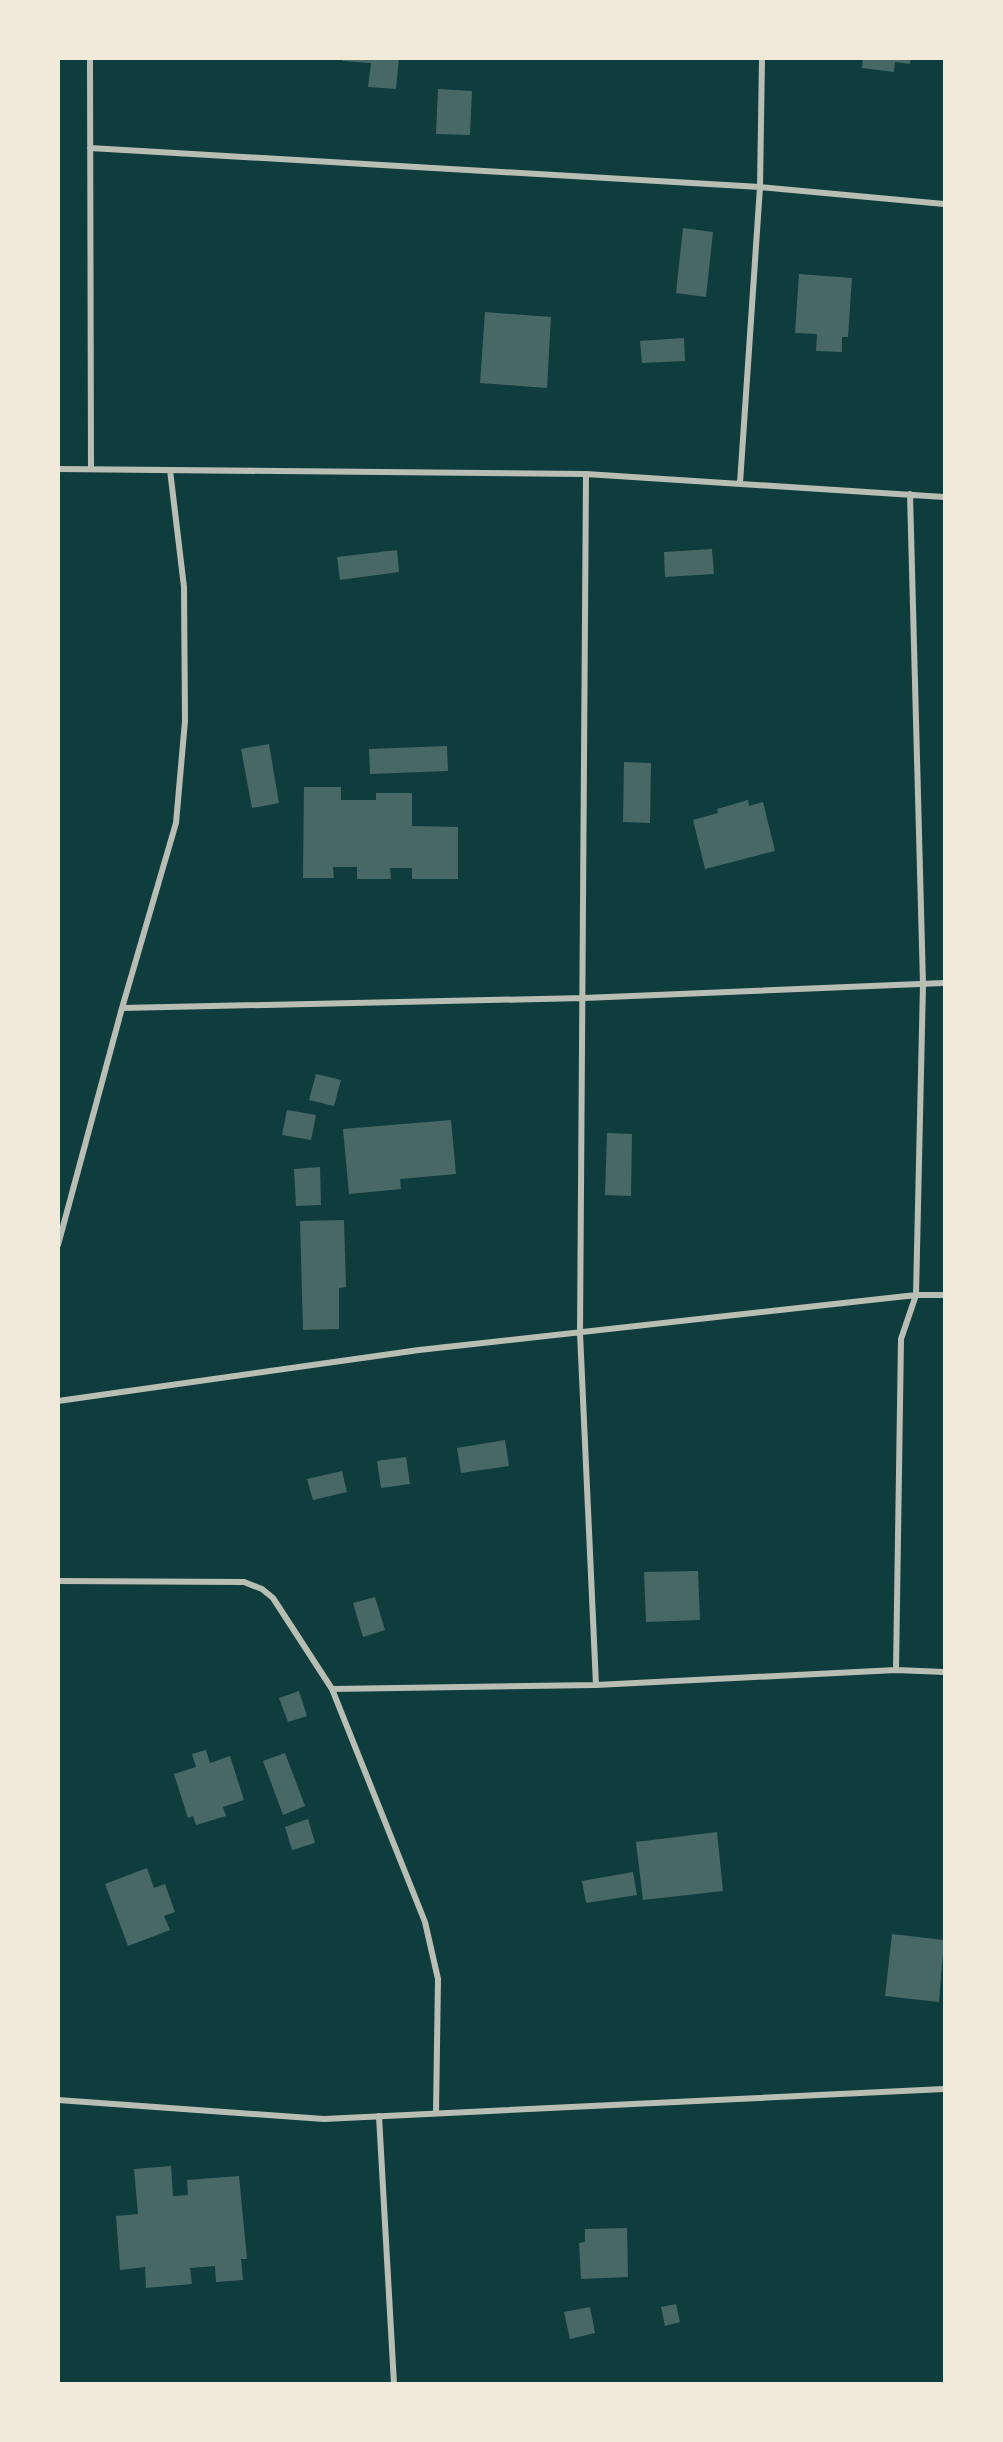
<svg xmlns="http://www.w3.org/2000/svg" width="1003" height="2442" font-family="Barlow,sans-serif">
<style>
.building{fill:#486865}
.lines{fill:none;stroke-linecap:round;stroke-linejoin:round}
.minor{stroke:#b8beb3;stroke-width:6}
</style>
<rect width="100%" height="100%" fill="#0f3d3e"/>
<!-- building -->
<path class="building" d="M343 58H399L396 89 368 87 371 63 342 61Z
M863 58H911L910 64 895 62 894 72 862 68Z
M438 89 472 91 470 135 436 134Z
M683 228 713 232 706 297 676 293Z
M799 274 852 278 848 337H842V352L816 351 817 334 795 333Z
M485 312 551 317 547 388 480 383Z
M684 338 685 361 642 363 640 341Z
M712 549 714 574 665 577 664 552Z
M397 550 399 572 340 580 337 557Z
M269 744 279 803 252 808 241 749Z
M447 746 448 771 370 774 369 749Z
M624 762 651 763 650 823 623 822Z
M304 787H341V800H376V793H412V826L458 827V879H412V868H390L391 879H357V867H333L334 878H303Z
M748 800 749 806 763 802 775 851 705 869 693 820 718 813 717 809Z
M316 1074 341 1080 334 1106 309 1100Z
M287 1110 316 1115 311 1140 282 1135Z
M451 1120 456 1174 400 1179 401 1189 349 1194 343 1129Z
M607 1133 632 1134 631 1196 605 1195Z
M320 1167 321 1205 296 1206 294 1169Z
M344 1220 346 1287 339 1288V1329L303 1330 300 1221Z
M505 1440 509 1466 461 1473 457 1448Z
M406 1457 410 1484 381 1488 377 1461Z
M342 1471 347 1492 313 1500 307 1479Z
M698 1571 700 1620 646 1622 644 1572Z
M375 1597 385 1630 363 1637 353 1603Z
M299 1691 307 1716 288 1722 279 1698Z
M206 1750 210 1763 230 1756 244 1800 223 1807 226 1816 196 1825 193 1816 188 1818 174 1774 196 1767 192 1754Z
M285 1753 305 1806 283 1815 263 1761Z
M308 1819 315 1843 292 1850 285 1827Z
M717 1832 723 1891 643 1900 636 1842Z
M147 1868 154 1888 165 1884 175 1912 164 1916 170 1930 128 1946 105 1884Z
M633 1872 637 1895 586 1903 582 1881Z
M892 1934 944 1940 939 2002 885 1996Z
M171 2166 173 2196 188 2195 187 2180 239 2176 247 2259H241L243 2280 216 2282 215 2266 190 2268 192 2284 146 2288 145 2267 120 2270 116 2216 138 2214 134 2169Z
M627 2228 628 2277 581 2279 579 2243 585 2242V2229Z
M676 2304 680 2322 665 2326 661 2307Z
M590 2307 595 2333 570 2339 564 2312Z"/>
<g class="lines">
<!-- minor -->
<path class="minor" d="M90 58 91 469
M90 148 760 187 944 204
M58 469 586 474 944 497
M586 474 580 1333 596 1685
M740 483 760 187 762 58
M122 1008 176 823 185 721 184 587 170 470
M58 1245 122 1008 584 998 944 983
M58 1401 419 1350 916 1295H944
M58 1581 244 1582 262 1589 273 1598 332 1689 425 1922 438 1979 436 2113
M896 1670 901 1339 916 1295 923 984 910 494
M332 1689 596 1685 896 1670 944 1672
M58 2100 324 2119 944 2089
M379 2116 394 2384"/>
</g>
<!-- border -->
<rect width="1003" height="2442" fill="none" stroke="#f1e9da" stroke-width="120"/>
</svg>
